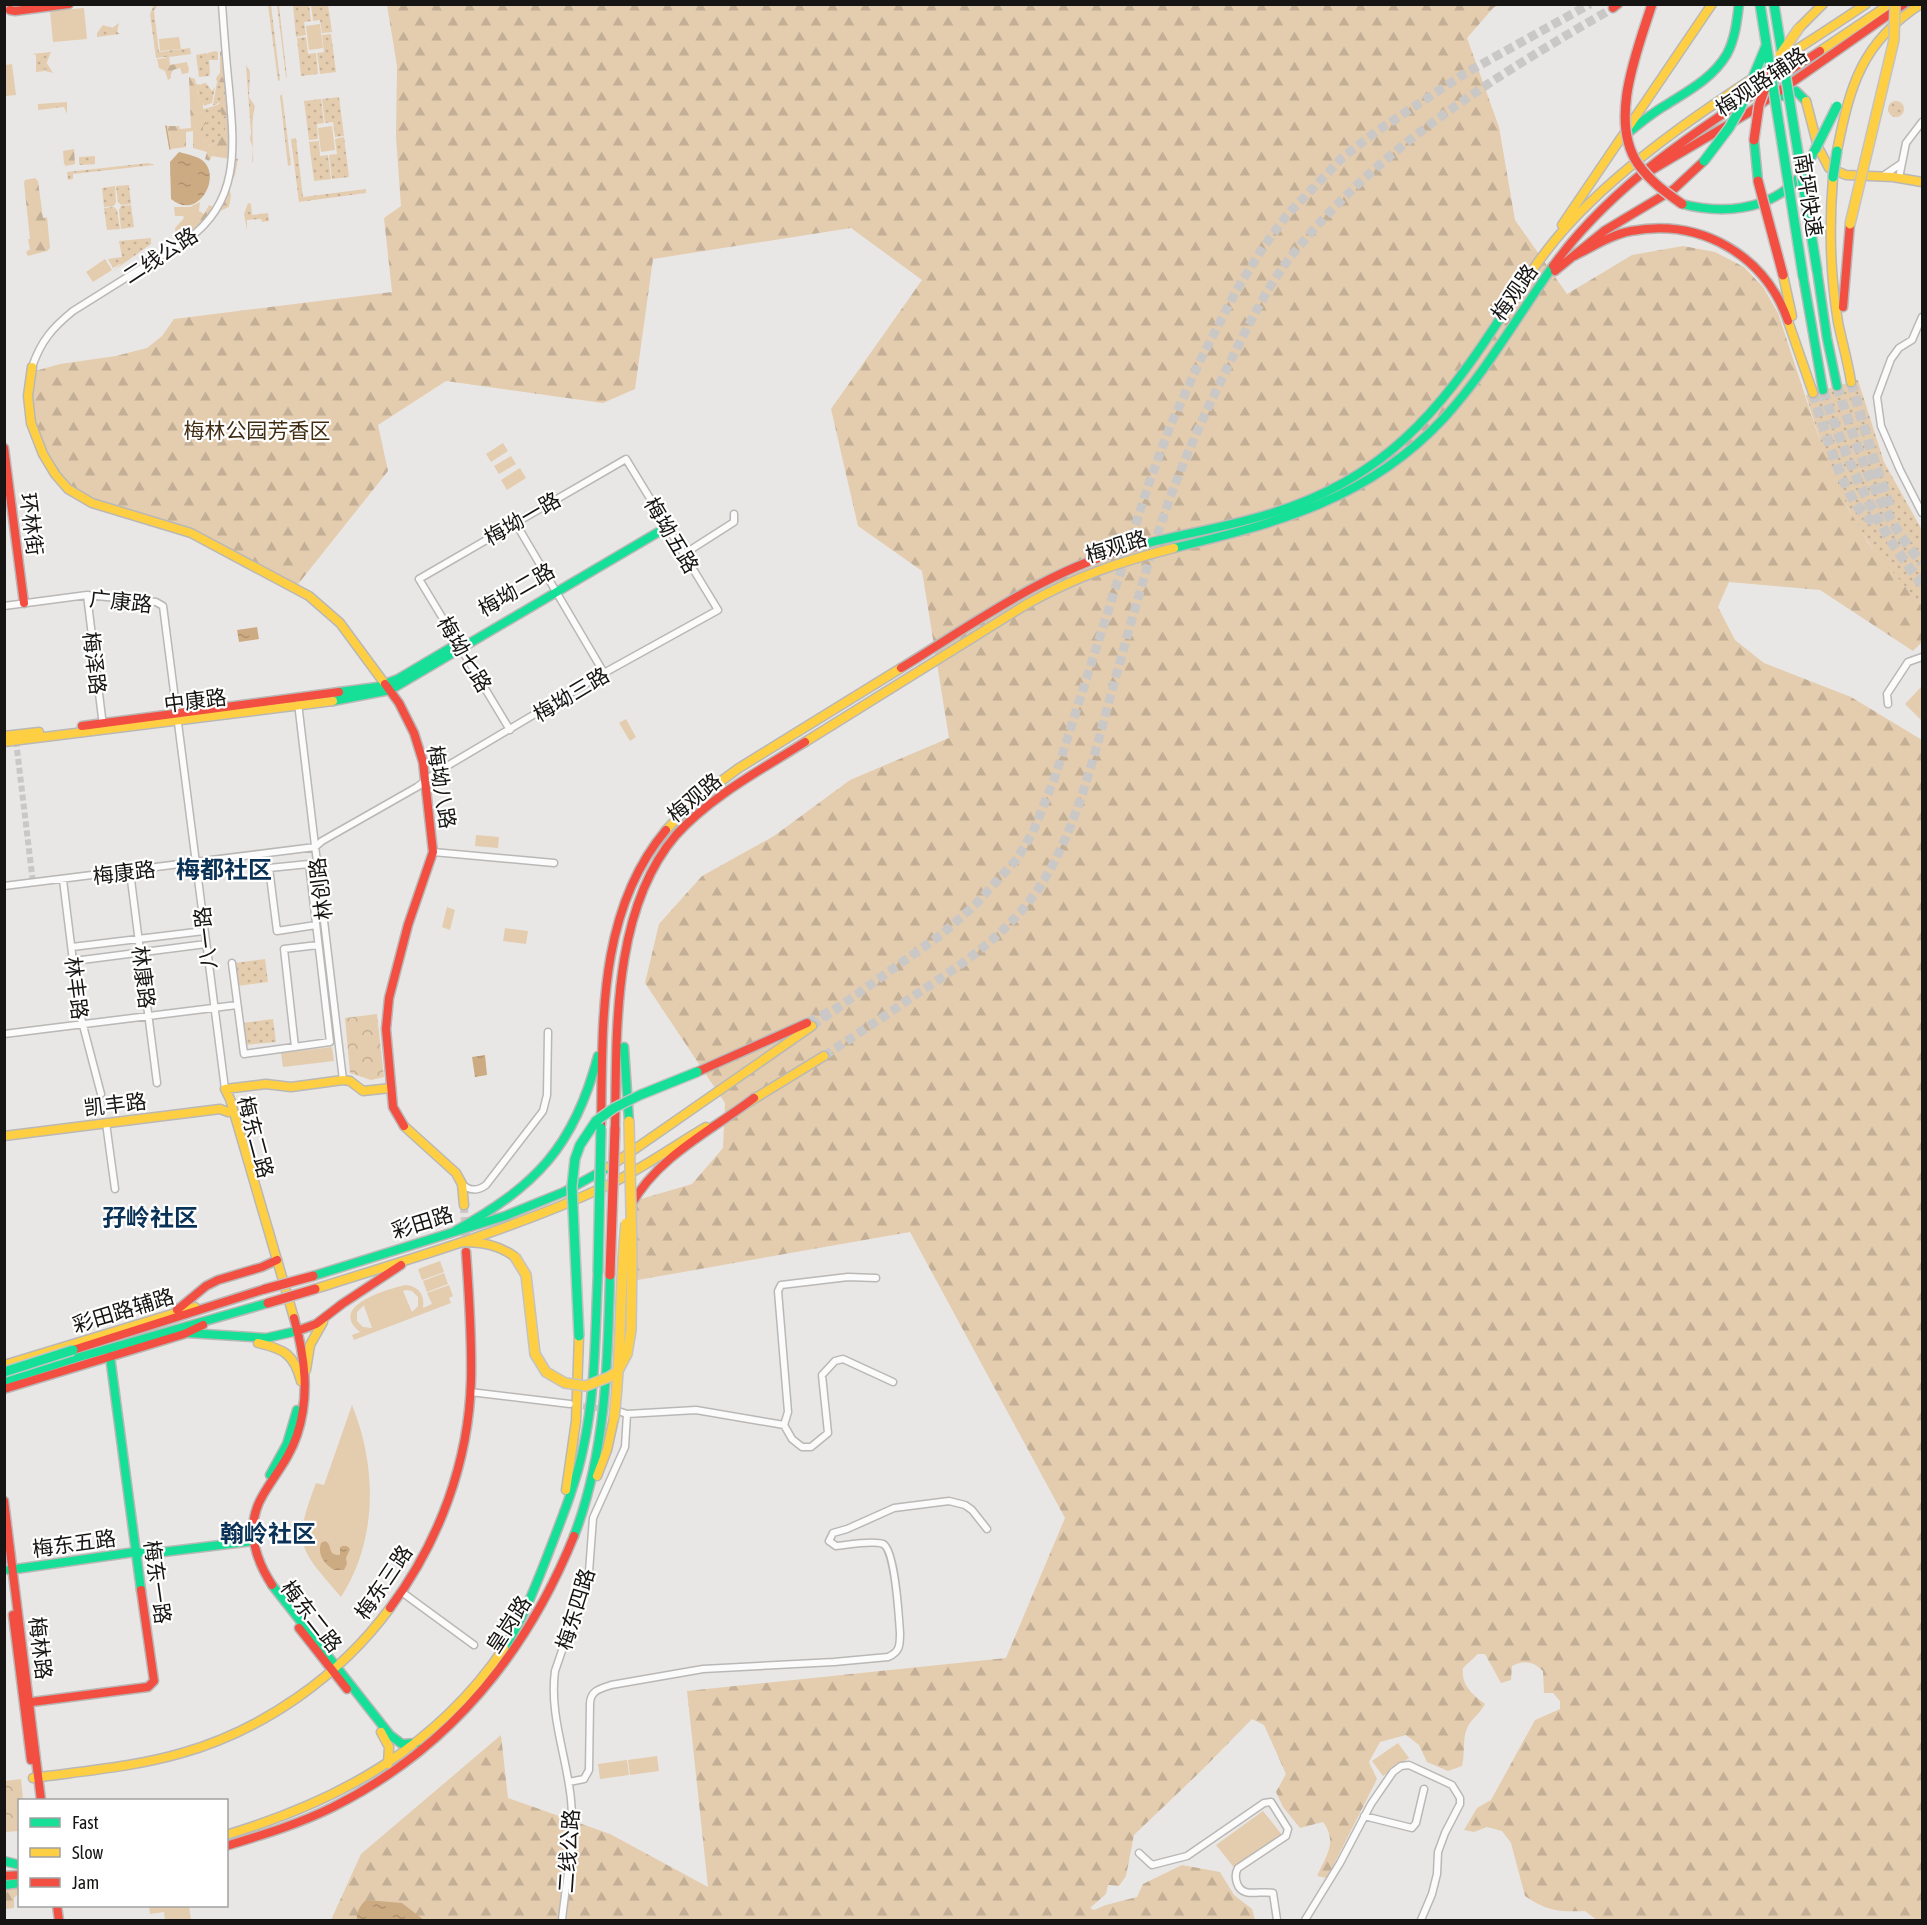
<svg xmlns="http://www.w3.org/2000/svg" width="1927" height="1925" font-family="'Asap Condensed','Noto Sans SC',sans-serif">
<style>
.grass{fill:url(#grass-dots)}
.forest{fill:url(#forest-firs)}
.park{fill:url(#park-crowns)}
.garden{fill:#e4ccaf;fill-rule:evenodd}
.water{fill:url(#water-ripples)}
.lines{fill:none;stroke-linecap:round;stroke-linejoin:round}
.stream{stroke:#ccab82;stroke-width:1.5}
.street-tunnel{stroke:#c9c8c6;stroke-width:6;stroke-dasharray:6 3;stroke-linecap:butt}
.secondary-tunnel{stroke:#c9c8c6;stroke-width:8;stroke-dasharray:8 4;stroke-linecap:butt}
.primary-tunnel{stroke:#c9c8c6;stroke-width:9;stroke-dasharray:9 4.5;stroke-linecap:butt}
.highway-tunnel{stroke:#c9c8c6;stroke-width:10;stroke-dasharray:10 5;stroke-linecap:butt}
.street-casing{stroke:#b9b8b6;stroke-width:9}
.fast-casing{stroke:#b9b8b6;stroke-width:11}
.slow-casing{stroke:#b9b8b6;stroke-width:11}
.jam-casing{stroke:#b9b8b6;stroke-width:11}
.street{stroke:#fcfbfb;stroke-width:6}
.fast{stroke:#16e098;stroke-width:8}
.slow{stroke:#ffcf43;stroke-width:8}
.jam{stroke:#f24e42;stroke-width:8}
.fast-bridge-casing{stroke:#c4c3c2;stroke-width:12;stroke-linecap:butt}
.slow-bridge-casing{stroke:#c4c3c2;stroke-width:12;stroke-linecap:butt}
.jam-bridge-casing{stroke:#c4c3c2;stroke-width:12;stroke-linecap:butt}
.fast-bridge{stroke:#16e098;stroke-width:9}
.slow-bridge{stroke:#ffcf43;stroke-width:9}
.jam-bridge{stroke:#f24e42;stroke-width:9}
.labels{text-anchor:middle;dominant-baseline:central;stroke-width:4.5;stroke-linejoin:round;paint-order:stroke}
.street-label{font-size:21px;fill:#161514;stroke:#fff}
.park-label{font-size:21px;fill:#412d13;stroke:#fff}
.quarter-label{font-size:24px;font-weight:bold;fill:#0a3156;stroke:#fff}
</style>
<defs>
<pattern id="grass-dots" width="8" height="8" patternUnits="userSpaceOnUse" patternTransform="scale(1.5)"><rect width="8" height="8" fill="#e4ccaf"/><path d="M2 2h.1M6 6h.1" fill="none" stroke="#c3ae96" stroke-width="1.8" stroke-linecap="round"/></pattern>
<pattern id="forest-firs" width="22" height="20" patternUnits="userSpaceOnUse" patternTransform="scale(1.5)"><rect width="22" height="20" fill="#e4ccaf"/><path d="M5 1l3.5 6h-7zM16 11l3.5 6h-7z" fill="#c3ae96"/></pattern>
<pattern id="park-crowns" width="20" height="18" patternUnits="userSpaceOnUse" patternTransform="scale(1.5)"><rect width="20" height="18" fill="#e4ccaf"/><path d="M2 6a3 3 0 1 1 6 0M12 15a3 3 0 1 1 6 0" fill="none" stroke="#c3ae96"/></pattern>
<pattern id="water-ripples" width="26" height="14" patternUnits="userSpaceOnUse" patternTransform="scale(1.5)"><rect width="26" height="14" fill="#ccab82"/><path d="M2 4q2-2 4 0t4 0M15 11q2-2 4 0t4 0" fill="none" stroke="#ae926f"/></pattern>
</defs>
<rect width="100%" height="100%" fill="#e9e7e5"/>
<!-- grass -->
<path class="grass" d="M154 5H160L157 6 154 11 159 52 190 48 191 54 169 57 170 65 166 57 156 58 150 14Z
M268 5H271L280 80 278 81Z
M277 5H279L287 78 286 77Z
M293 5H309L311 21 304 22 306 35 296 37Z
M311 5H328L332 32 322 33 320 20 313 21Z
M119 23 117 32 120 34 97 37V33L103 25 112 28Z
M331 34 336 72 320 74 317 53 324 52 322 35Z
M306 37 308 54 316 53 318 74 301 76 297 38Z
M215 51 218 52V60H209L210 73 209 76 199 77 196 55 207 53 208 55V53Z
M51 52 45 67 47 63 53 73 45 71 46 67 44 71 36 72V55L32 54Z
M246 65 250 72 249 97 255 106C250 125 254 143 253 162H252L253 148 250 139 251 133Z
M217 82 226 83 227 97 215 105H213Z
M206 83 212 91 215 87 212 103 204 106 203 103H199L197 88 202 85 201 84Z
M282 94 291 165 288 166 280 96Z
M339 97 344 136 335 137 333 122 325 123 322 99Z
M321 99 324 123 317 124 318 139 309 140 304 101Z
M1888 109a8 8 0 1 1 16 0a8 8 0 1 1-16 0Z
M208 108 211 110H220L224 116 229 117 225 127 226 132C221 139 214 146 205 146L203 139V109Z
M344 137 349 177 332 179 329 155 337 154 335 139Z
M296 138 303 197 366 189V193L299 202 291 139Z
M319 141 320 156 328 155 331 179 314 181 309 142Z
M95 156V164L81 165 79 164V157Z
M148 163 154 165 73 174V179L68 180 67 172Z
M129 185 131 204 121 205 118 202 116 186Z
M115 186 116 202 114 206 104 207 102 188Z
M248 203 251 204 252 215 268 213 269 221 262 222 261 219 247 220V230L244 214Z
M131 205 134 227 121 229 119 210 121 206Z
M114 207 117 210 120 229 107 230 104 208Z
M151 238V244L113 271 122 263 113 268 108 259 122 257 119 241Z
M1858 380 1884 462 1922 530V606C1904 586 1884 566 1869 543 1839 499 1821 446 1806 395Z
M265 959 268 982 237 986 234 963Z
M273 1019 276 1042 244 1045 241 1023Z"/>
<!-- forest -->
<path class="forest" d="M387 5H1502L1494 7 1467 38 1499 127 1515 220 1567 294 1632 255 1683 246 1715 252 1744 267 1763 287 1778 313 1818 435 1848 508 1869 544 1922 606V642L1913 651 1820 590 1729 582 1718 607 1735 640 1764 663 1851 697 1922 740V1920H1597L1585 1911C1558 1912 1547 1911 1525 1896L1511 1843 1502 1831 1487 1827 1474 1832 1464 1830 1477 1808 1491 1800 1535 1720 1560 1709V1701L1553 1693H1544L1543 1671C1534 1662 1524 1659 1512 1666L1511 1680 1501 1683 1485 1654H1478L1463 1668C1461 1685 1472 1694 1485 1704 1481 1712 1475 1716 1470 1723 1461 1735 1466 1752 1462 1766L1448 1771 1427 1762 1419 1745 1406 1735 1380 1742 1369 1762 1377 1779 1327 1878 1317 1876C1326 1856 1338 1842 1323 1822L1300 1828 1283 1807 1276 1792 1286 1774 1264 1725 1252 1719 1202 1770 1134 1835 1126 1876 1119 1886 1108 1885 1106 1894 1090 1908 1094 1910 1106 1905 1137 1897 1143 1884 1182 1865 1220 1872 1234 1895 1252 1909 1255 1920H331L361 1854 501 1735 508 1798 610 1834 708 1887 687 1691 1006 1658 1065 1518 910 1232 632 1281 634 1201 692 1184 723 1148 725 1103 645 983 659 924 702 876 774 836 850 780 949 738 922 571 858 526 831 409 922 280 851 228 653 259 635 389 603 403 446 381 378 425 388 471 295 588 212 543 112 509 70 491 44 454 29 415 35 371 60 364 116 356 147 348 162 336 174 319 392 292 384 218 401 206 396 137 397 66Z
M223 50 226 83 217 82 216 78 220 73V52Z
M167 58 170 65 187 62 189 69 188 73 182 74 180 68 173 70 171 74V78L168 80 165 71 159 68 157 59Z
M189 77 195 79 196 84 202 85V87L197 88C197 93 199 97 199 103H203V114L208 117 207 123 203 126V139L206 146C216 146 219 137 226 132L223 122 229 120 230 159 212 156 209 161 205 159 207 152 193 148V131L186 132V147L171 149 167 126H179L180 129 191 128Z
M227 97 229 117 222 115 220 110H211L208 108 219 104 221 98Z
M67 102V114L64 107 38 110V104Z
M74 149 75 164 66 166 64 164 63 151Z
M235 158 238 159 235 175 229 188 231 195 229 207 220 211 231 178Z
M35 178 38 181 43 218 47 217 50 248 47 251 28 256 26 252 30 249 28 239H30L24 183 25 180Z
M200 202 199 211 204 214 209 205 213 207 206 219 178 241 176 237 175 228 184 218 183 216H175L174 207H190Z
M19 1887V1893L14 1898V1908L5 1909V1890Z"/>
<!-- park -->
<path class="park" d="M377 1014 384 1077 371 1080 350 1073 345 1018Z
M21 1779 23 1800H20L19 1831 5 1832V1781Z"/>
<!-- garden -->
<path class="garden" d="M84 8 87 39 53 42 50 11Z
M320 24 323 48 309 50 306 26Z
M179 37 181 49 160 51 159 39Z
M12 64 16 95 5 96V65Z
M332 126 335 150 321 152 318 128Z
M105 259 112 270 93 282 86 272Z
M503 443 508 451 491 462 486 454Z
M511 456 516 464 499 474 494 466Z
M520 468 526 478 507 490 501 480Z
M1922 686V721L1905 704Z
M626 719 636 737 630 741 619 723Z
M476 835 499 837 498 848 475 846Z
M447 907 455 910 450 930 442 927Z
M505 928 528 931 526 944 503 941Z
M332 1047 334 1061 283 1067 281 1053Z
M440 1261 444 1272 422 1280 418 1269Z
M444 1273 448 1284 427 1292 423 1281Z
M405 1285C419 1286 425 1295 423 1308L432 1304 427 1293 449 1285 453 1296 449 1298 451 1303 354 1340 352 1335 360 1332C327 1306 388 1289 405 1285ZM406 1290 412 1291 418 1297V1306L412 1312 403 1291ZM363 1306H364L372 1328 363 1327 357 1321V1312Z
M352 1405C377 1466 378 1540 341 1597 299 1548 292 1546 316 1483L324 1485Z
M1398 1743 1409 1758 1383 1776 1372 1761Z
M657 1756 659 1771 630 1775 628 1760Z
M627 1760 629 1775 600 1779 598 1764Z
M1263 1811 1283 1836 1236 1870 1216 1845Z
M149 1906H189L191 1920H165L164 1912 150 1914Z"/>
<!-- water -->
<path class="water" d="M179 152C186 154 196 156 202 160 223 176 198 222 171 199L170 162Z
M257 627 259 639 239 642 237 630Z
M485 1055 487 1075 475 1077 472 1057Z
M325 1541 328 1543C332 1550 329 1555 340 1555V1548L342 1546H347L350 1549 346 1558 347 1564 344 1570H334C324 1564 317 1554 321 1543Z
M366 1900 402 1903 424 1920H357C356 1913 360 1905 366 1900Z"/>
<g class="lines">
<!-- stream -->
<path class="stream" d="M166 126 170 149"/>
<!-- street-tunnel -->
<path class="street-tunnel" d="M16 741 33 883
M574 1405 617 1411"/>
<!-- secondary-tunnel -->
<path class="secondary-tunnel" d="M464 1205 466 1246"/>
<!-- primary-tunnel -->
<path class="primary-tunnel" d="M812 1026 942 934 975 905 1017 859 1033 832 1056 774 1149 483 1171 424 1200 361 1236 291 1264 246 1287 215 1343 157 1377 131 1464 74 1590 4
M824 1056C854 1036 885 1016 915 995 960 966 1008 934 1039 888 1081 823 1097 742 1118 669 1136 605 1155 534 1180 472 1195 434 1213 397 1231 360 1248 326 1266 289 1289 259 1375 149 1494 77 1613 8"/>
<!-- highway-tunnel -->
<path class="highway-tunnel" d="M1851 382 1872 454 1891 509
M1837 386C1857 448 1878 513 1922 563
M1823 390C1846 461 1875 526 1922 584
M1813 393C1823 425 1841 489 1863 513 1867 518 1873 521 1877 525
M807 1023 838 1008"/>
<defs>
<path id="street" d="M1883 176 1902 163
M1899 178 1906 143 1922 122
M1922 317 1912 340 1899 348 1891 359 1877 397 1881 426 1900 470 1922 513
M32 367C41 341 52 328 73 311L188 239C241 201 234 145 229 88 226 60 224 32 222 4
M515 522 604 673
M684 554 734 522V514
M87 595 103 726
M4 606 87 595 156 602 163 606 225 1089
M298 703 343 1080
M1888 704 1887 694 1908 662 1922 657
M433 852 554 863
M130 872 157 1083
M63 880 79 1010 101 1094
M4 886 315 847 322 841 417 787 437 772 604 673 718 610 626 459 419 579 510 730
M72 947 204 931
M74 961 206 944
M232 963 244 1054 330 1042 309 864 269 868 277 931 316 925
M4 1034 237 1005
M295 1047 284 949 318 945
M106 1123 115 1189
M462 1184C469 1191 478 1191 486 1185L543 1111 547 1095 548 1032
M876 1278 848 1277 781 1285 778 1291 788 1412 784 1425 792 1439 802 1447H811L828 1433 822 1375 835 1361 843 1359 893 1382
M470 1392 570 1404
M627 1414 696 1410 784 1425
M403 1593 474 1645
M569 1782 584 1779 589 1770 590 1703C591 1690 600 1689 611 1685L703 1669 834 1662 888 1657C900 1652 900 1645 900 1633 899 1618 895 1549 883 1544 873 1540 847 1545 836 1546L829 1541 833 1533 847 1529 894 1508 949 1501 965 1505 972 1510 987 1529
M1364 1816 1412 1828 1416 1823 1424 1789
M1139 1853 1152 1865 1187 1856 1264 1803 1271 1802 1288 1829 1286 1836 1238 1868C1235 1873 1235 1877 1237 1883 1242 1899 1260 1890 1273 1893L1277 1920
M562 1920C566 1881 575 1839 571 1800 567 1757 549 1715 555 1671L589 1572 593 1518 625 1447 627 1414 618 1411
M1305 1920 1340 1863 1371 1804 1393 1772 1401 1766 1409 1765 1452 1785 1460 1798V1804L1445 1833 1438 1852 1437 1874 1432 1894 1421 1920"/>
<path id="fast" d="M1783 96 1796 91 1806 101
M1628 133C1640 123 1652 113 1666 105 1688 91 1713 78 1727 54 1735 39 1737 21 1739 4
M1754 140 1758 181
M1682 204C1721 214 1765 211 1795 182 1804 173 1809 161 1815 150
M1817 270 1827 338 1837 386
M1803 276 1823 390
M1140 545C1183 534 1227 527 1269 514 1383 480 1439 413 1501 317
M1174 548C1278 523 1369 499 1444 418 1486 372 1517 317 1553 266
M339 692 377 687 398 679 457 644
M333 701 390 690 667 527
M624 1047 629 1121
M455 1231C536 1186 574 1147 598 1056
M313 1276 505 1216 564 1192 609 1167
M188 1333 266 1338 297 1331
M110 1356 141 1590
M4 1381 76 1358 268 1303
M270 1475 287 1444 297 1410
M574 1536C606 1453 608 1362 610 1275
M9 1570 135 1552 155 1553 253 1541
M272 1585 390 1735 402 1744 416 1743
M504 1648C522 1621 533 1592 545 1562 559 1525 575 1488 583 1449 596 1391 595 1331 598 1272
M4 1861 20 1865
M4 1885 20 1883"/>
<path id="slow" d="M1799 28 1823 4
M1820 51 1890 4
M1806 101 1818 147 1829 168 1846 175 1893 177 1922 182
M1837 151C1850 85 1862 42 1921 4
M1833 177C1829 226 1830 274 1838 322 1842 342 1848 362 1851 382
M1562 225 1712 4
M1783 275 1792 316
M1501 317C1522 285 1543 252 1569 224 1649 137 1767 71 1866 4
M1788 321 1813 393
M32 367 28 396 31 423 43 454 55 474 68 489 92 503 191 533 309 596 340 623 385 684
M4 736 39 732
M4 742 333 701
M805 742 1027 604C1077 576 1119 562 1174 548
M666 830 695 800 739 768 901 668
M225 1089 230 1099 294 1318
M225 1089 266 1084 291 1087 343 1080 350 1081 363 1091 391 1088
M749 1102 824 1056
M404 1126 456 1173 462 1184 464 1205
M4 1136 220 1109 228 1112
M609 1167 812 1026
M462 1242C482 1242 499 1245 515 1257
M315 1289C412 1258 511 1230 604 1187 639 1171 672 1147 706 1127
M258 1343C284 1349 294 1354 301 1381
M4 1365 195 1307
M306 1370 310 1345 323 1322
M597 1476 607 1450 614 1418
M566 1490 576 1421 579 1336
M381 1732 389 1747 388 1764
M33 1778C83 1771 134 1767 182 1753 263 1730 340 1676 390 1608
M226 1835C339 1801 436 1748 504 1648"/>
<path id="jam" d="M1613 8 1618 4
M10 10 15 11 69 4
M1650 171 1748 113 1904 4
M1572 257C1591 248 1610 235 1631 231 1701 218 1765 255 1788 321
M1553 266C1621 172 1724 114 1820 51
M1555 271 1604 231 1674 189 1704 161
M1843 307 1850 224
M4 448 24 603
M901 668C978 621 1051 567 1140 545
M385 684 399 703 414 733 423 762 433 852 408 925 389 998 386 1029 393 1107 404 1126
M82 726 339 692
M697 1072 807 1023
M601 1125C603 1024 597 912 666 830
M615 1128C617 1034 611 911 676 835 711 796 761 770 805 742
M631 1205C658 1156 711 1131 754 1098
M177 1310 206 1286 218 1280 262 1267 277 1260
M297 1331 316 1324 342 1304 401 1265
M73 1350 265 1289
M4 1389 184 1334 203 1325
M4 1501 41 1800
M272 1585C254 1557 245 1525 263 1495 275 1474 289 1459 297 1435 310 1396 305 1357 294 1318
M390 1608C439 1542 469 1462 471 1380 472 1337 469 1294 466 1252
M13 1615 31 1760
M299 1628 347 1689
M24 1703 148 1687 154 1681 141 1590
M226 1846C262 1835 299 1824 333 1807 449 1749 526 1654 574 1536
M4 1876 20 1875
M57 1906 59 1920"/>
</defs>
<!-- street casing -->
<use href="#street" class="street-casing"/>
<!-- fast casing -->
<use href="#fast" class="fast-casing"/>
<!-- slow casing -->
<use href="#slow" class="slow-casing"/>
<!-- jam casing -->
<use href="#jam" class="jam-casing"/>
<!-- street -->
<use href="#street" class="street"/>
<!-- fast -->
<use href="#fast" class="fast"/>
<!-- slow -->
<use href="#slow" class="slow"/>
<!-- jam -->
<use href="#jam" class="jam"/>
<defs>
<path id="fast-bridge" d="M1760 4 1803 276
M1774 4 1817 270
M1815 150 1837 106
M1704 161 1729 128 1740 109 1766 46
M1833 177 1837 151
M598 1272 601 1128
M579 1336 572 1186 575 1159 580 1145 596 1121 614 1108 640 1095 697 1072
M4 1372 73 1350"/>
<path id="slow-bridge" d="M1780 55 1799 28
M1850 224 1894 40 1895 4
M515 1257 526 1275 535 1354 546 1372 565 1383 586 1386 609 1377 618 1371 627 1354 631 1330 632 1255 629 1121
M614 1418C622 1353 619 1288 626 1223"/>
<path id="jam-bridge" d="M1652 4C1638 49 1608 120 1638 164 1650 181 1665 192 1682 204
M1754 140 1759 105 1770 74
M1758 181 1783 275
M610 1275 615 1128
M265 1289 313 1276
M268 1303 315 1289"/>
</defs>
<!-- fast-bridge casing -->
<use href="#fast-bridge" class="fast-bridge-casing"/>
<!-- slow-bridge casing -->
<use href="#slow-bridge" class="slow-bridge-casing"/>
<!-- jam-bridge casing -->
<use href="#jam-bridge" class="jam-bridge-casing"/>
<!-- fast-bridge -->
<use href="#fast-bridge" class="fast-bridge"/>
<!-- slow-bridge -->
<use href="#slow-bridge" class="slow-bridge"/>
<!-- jam-bridge -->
<use href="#jam-bridge" class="jam-bridge"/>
</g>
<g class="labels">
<!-- street labels -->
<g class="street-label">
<text transform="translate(1761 81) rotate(-34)">梅观路辅路</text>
<text transform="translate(1809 195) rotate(81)">南坪快速</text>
<text transform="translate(160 255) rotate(-33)">二线公路</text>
<text transform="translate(1514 292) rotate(-55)">梅观路</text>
<text transform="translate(522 518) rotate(-30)">梅坳一路</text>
<text transform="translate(32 524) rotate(83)">环林街</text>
<text transform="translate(672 535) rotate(59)">梅坳五路</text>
<text transform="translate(1116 546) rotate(-17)">梅观路</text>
<text transform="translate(516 589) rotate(-30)">梅坳二路</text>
<text transform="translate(121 601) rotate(6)">广康路</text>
<text transform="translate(465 654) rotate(59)">梅坳七路</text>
<text transform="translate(95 663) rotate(83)">梅泽路</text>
<text transform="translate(571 694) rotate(-31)">梅坳三路</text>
<text transform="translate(195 700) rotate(-7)">中康路</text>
<text transform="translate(442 787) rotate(81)">梅坳八路</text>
<text transform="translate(694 797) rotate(-40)">梅观路</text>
<text transform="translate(124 872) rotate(-7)">梅康路</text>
<text transform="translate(320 889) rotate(-97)">林创路</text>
<text transform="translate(205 938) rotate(-97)">八一路</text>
<text transform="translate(144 977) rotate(83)">林康路</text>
<text transform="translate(77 988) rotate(83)">林丰路</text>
<text transform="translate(115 1104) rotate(-7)">凯丰路</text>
<text transform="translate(256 1137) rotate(75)">梅东二路</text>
<text transform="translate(422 1222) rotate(-17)">彩田路</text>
<text transform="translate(123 1310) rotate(-17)">彩田路辅路</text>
<text transform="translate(74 1543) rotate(-8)">梅东五路</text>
<text transform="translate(158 1582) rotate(82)">梅东一路</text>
<text transform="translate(383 1582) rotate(-56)">梅东三路</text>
<text transform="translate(575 1609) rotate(-73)">梅东四路</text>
<text transform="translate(312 1616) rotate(52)">梅东二路</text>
<text transform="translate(508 1624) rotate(-57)">皇岗路</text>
<text transform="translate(41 1648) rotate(83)">梅林路</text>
<text transform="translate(568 1851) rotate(-86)">二线公路</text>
</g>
<!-- park labels -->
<g class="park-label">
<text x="257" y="430">梅林公园芳香区</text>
</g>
<!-- quarter labels -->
<g class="quarter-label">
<text x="224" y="869">梅都社区</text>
<text x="150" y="1217">孖岭社区</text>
<text x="268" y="1533">翰岭社区</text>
</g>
</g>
<!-- border -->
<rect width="1927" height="1925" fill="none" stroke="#161514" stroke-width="12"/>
<!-- legend -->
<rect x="18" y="1799" width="210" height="108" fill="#ffffff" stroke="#a2a1a1" stroke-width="1.5"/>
<rect x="30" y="1818" width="30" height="9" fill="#16e098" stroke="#a2a1a1" stroke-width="1.5"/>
<text x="72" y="1829" font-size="18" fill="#161514">Fast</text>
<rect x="30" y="1848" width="30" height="9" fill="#ffcf43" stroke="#a2a1a1" stroke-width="1.5"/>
<text x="72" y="1859" font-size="18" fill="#161514">Slow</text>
<rect x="30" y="1878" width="30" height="9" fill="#f24e42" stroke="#a2a1a1" stroke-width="1.5"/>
<text x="72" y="1889" font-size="18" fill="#161514">Jam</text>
</svg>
